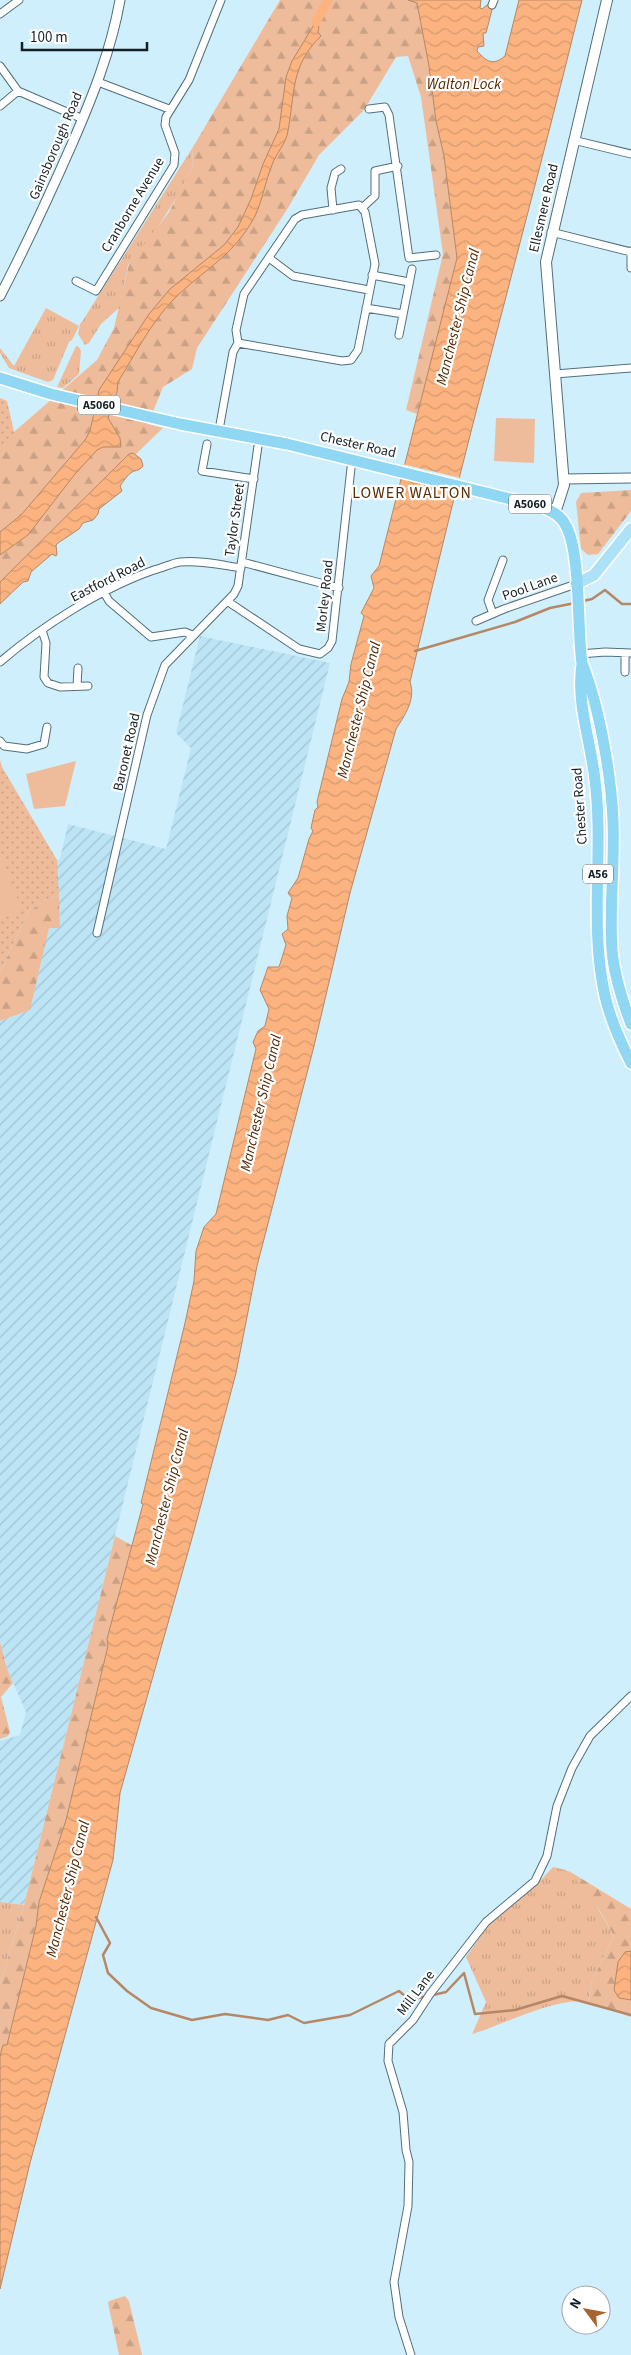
<svg xmlns="http://www.w3.org/2000/svg" width="631" height="2355" font-family="'Source Sans 3',sans-serif">
<style>
.industrial{fill:url(#industrial-furrows)}
.grass{fill:url(#grass-tufts)}
.forest{fill:url(#forest-firs)}
.park{fill:url(#park-dots)}
.pitch{fill:#eebc9b}
.water{fill:url(#water-waves);stroke:#b68765}
.pier{fill:#cfeffd}
.lines{fill:none;stroke-linecap:round;stroke-linejoin:round}
.stream{stroke:#b68765;stroke-width:2.5}
.canal{stroke:#fcb380;stroke-width:9}
.minor-casing{stroke:#526e7b;stroke-width:9}
.tertiary-casing{stroke:#526e7b;stroke-width:11}
.secondary-casing{stroke:#526e7b;stroke-width:12}
.primary-casing{stroke:#fff;stroke-width:14}
.trunk-casing{stroke:#fff;stroke-width:14}
.minor{stroke:#fff;stroke-width:7}
.tertiary{stroke:#fff;stroke-width:9}
.secondary{stroke:#fff;stroke-width:10}
.primary{stroke:#ace1f7;stroke-width:11}
.trunk{stroke:#90d7f4;stroke-width:11}
.labels{text-anchor:middle;dominant-baseline:central;stroke-width:4.5;stroke-linejoin:round;paint-order:stroke}
.shield{fill:#fff;stroke:#5a6366;stroke-width:1}
.shield-label{font-size:12px;font-weight:bold;fill:#142025}
.street-label{font-size:14px;fill:#142025;stroke:#fff}
.water-label{font-size:15px;font-style:italic;fill:#542700;stroke:#fff}
.quarter-label{font-size:16px;letter-spacing:1px;fill:#5a2f08;stroke:#fff}
</style>
<defs>
<pattern id="industrial-furrows" width="10" height="10" patternUnits="userSpaceOnUse" patternTransform="scale(1.25)"><rect width="10" height="10" fill="#bce4f5"/><path d="M-1 1l2-2M0 10L10 0M9 11l2-2" fill="none" stroke="#a1c3d2"/></pattern>
<pattern id="grass-tufts" width="24" height="20" patternUnits="userSpaceOnUse" patternTransform="scale(1.25)"><rect width="24" height="20" fill="#eebc9b"/><path d="M3 7l-1-3M5 7V3M7 7l1-3M15 17l-1-3M17 17v-4M19 17l1-3" fill="none" stroke="#cba185"/></pattern>
<pattern id="forest-firs" width="22" height="20" patternUnits="userSpaceOnUse" patternTransform="scale(1.25)"><rect width="22" height="20" fill="#eebc9b"/><path d="M5 1l3.5 6h-7zM16 11l3.5 6h-7z" fill="#cba185"/></pattern>
<pattern id="park-dots" width="8" height="8" patternUnits="userSpaceOnUse" patternTransform="scale(1.25)"><rect width="8" height="8" fill="#eebc9b"/><path d="M2 2h.1M6 6h.1" fill="none" stroke="#cba185" stroke-width="1.8" stroke-linecap="round"/></pattern>
<pattern id="water-waves" width="16" height="10" patternUnits="userSpaceOnUse" patternTransform="scale(1.25)"><rect width="16" height="10" fill="#fcb380"/><path d="M0 5q4-4 8 0t8 0" fill="none" stroke="#d79a6e"/></pattern>
</defs>
<rect width="100%" height="100%" fill="#cfeffd"/>
<!-- industrial -->
<path class="industrial" d="M200 636 330 663 24 1905 0 1902V1741L20 1735 26 1712 7 1669 0 1642V1021L30 1010 49 927 60 928 57 860 60 859 68 824 166 849 191 748 176 733Z"/>
<!-- grass -->
<path class="grass" d="M193 147 192 169 179 194 148 242 128 265 120 307 101 324 89 343 85 345 78 334 80 324 93 308 83 320Z
M46 308 79 326 72 340 69 342 53 380 48 382 9 368 0 353V348L14 366Z
M76 346 79 347 81 351 79 374 63 388 57 387Z
M553 1867C557 1868 564 1869 568 1871 582 1878 606 1922 614 1936L592 1981 588 2002C557 1996 503 2025 472 2034L486 2002 466 1957 488 1926 538 1883Z
M0 1902 24 1905 0 1984Z"/>
<!-- forest -->
<path class="forest" d="M280 0H408L417 3 429 66 436 121 444 156 457 258 436 349 417 414 406 410 443 254 421 97 408 56 396 57 364 110 319 155 288 208 197 348 192 369 163 387 148 424 163 428 136 454 129 455 0 582V444L97 360 114 328 129 264 169 212 192 169 193 147Z
M631 490V511L598 554 588 555 581 549 576 502 581 493Z
M59 896 60 928H49L30 1010 0 1021V972L29 911 47 899Z
M115 1536 133 1546 107 1639 108 1646 66 1820 39 1902 36 1926 7 2045 3 2046 0 2056V1984L24 1905Z
M0 1642 7 1669 13 1683 1 1697 10 1732 8 1736 0 1739Z
M569 1871 631 1909V2017L588 2002 592 1981 614 1936 600 1911Z
M125 2296 129 2301 142 2355H119L108 2303 109 2301Z"/>
<!-- park -->
<path class="park" d="M0 398 7 401 15 436 0 447Z
M0 760 2 767 57 860 59 896 47 899 29 911 0 972Z"/>
<!-- pitch -->
<path class="pitch" d="M496 418 535 419 534 463 494 461Z
M76 761 65 806 34 809 26 774Z
M0 852 22 911 0 919Z"/>
<!-- water -->
<path class="water" d="M408 0H481L480 8 482 9 487 5 493 6 486 33H483L484 46 478 47 477 51C487 62 493 66 505 56L519 0H582C526 228 462 453 410 682 416 699 405 715 396 729L350 893 314 1046 257 1266 236 1373 194 1531 120 1793 113 1860 30 2163 0 2289V2056L3 2045H7L36 1926 39 1902 66 1820 108 1646 107 1639 143 1504 141 1503 185 1323 194 1281 196 1251 204 1227 216 1214 256 1049 253 1042 258 1031 265 1026 269 1009 260 990 268 967H279L286 945 282 934 288 929 287 916 292 898 288 893 298 878 309 839 313 831 311 828 315 810 318 807 317 802 342 699 349 682 351 664 364 616 361 613 374 588 371 576 379 566 457 258 444 156 436 121 429 66 417 3Z
M315 23 319 27 318 32 321 36C290 66 295 94 288 131 286 144 276 153 272 165 265 182 263 199 255 216 234 256 204 269 173 300 151 323 135 354 118 382L117 392 108 418 120 438 121 447H103L97 450 75 474 28 535 0 555V532L21 515 85 440 90 431 99 390 149 314 170 289 224 245 238 227 251 199 263 164 279 129 286 77 292 61Z
M133 453 141 459 143 466C139 471 136 470 132 472 127 475 123 482 120 486L122 491 99 509 98 514 93 520 83 523 79 529 58 543 56 545 57 554 56 556 52 554 31 572 28 581 23 582 0 604V582L129 454Z
M631 1951V2000L619 1998 614 1990 618 1962 625 1952Z"/>
<!-- pier -->
<path class="pier" d="M402 464 461 478 458 487 400 473Z"/>
<g class="lines">
<!-- stream -->
<path class="stream" d="M583 601 592 599 605 590 622 604H631
M415 651 515 622 550 608 575 603
M96 1917 110 1943 103 1955 108 1973 127 1991 151 2008 192 2020 225 2014 268 2020 288 2015 304 2023 350 2015 399 1991 410 2000 427 1996
M433 1995 446 1992 464 1973 475 2014 515 2010 562 1996 631 2015"/>
<!-- canal -->
<path class="canal" d="M316 22 328 0"/>
<defs>
<path id="minor" d="M492 5 494 0
M0 14 19 0
M0 66 18 91 83 119
M98 82 169 109
M0 106 18 91
M369 109 385 107 389 115 409 258 436 255
M573 140 631 154
M362 208 375 196V171L398 166
M333 210 331 188 335 173 341 169
M551 232 631 252
M631 251V268
M269 258 293 276 369 290
M372 275 409 282
M76 281 96 291 174 165 175 153 165 125 166 117 189 80 221 0
M366 308 403 314
M399 335 412 269
M555 374 631 368
M219 430 233 352 238 343 236 330 244 294 295 219 302 215 359 205 365 212 375 264 358 350 351 360 342 361 238 343
M207 444 202 471 254 479
M242 562 339 588
M105 594 109 601 151 637 185 632 192 635
M227 601 299 649 320 654 328 648 332 641 352 459
M493 614 488 600 503 560
M476 621 504 609 576 584
M42 630 46 643 44 677 48 683 60 687 88 686
M625 653V672
M580 654 605 652 631 653
M0 662C42 626 102 588 154 570 163 568 172 563 180 562 200 560 221 565 241 568
M77 686 78 668
M0 741 4 746 27 749 44 744 47 727
M97 933 147 715 165 665 234 594 238 586 259 439
M411 2355 399 2317 394 2282 408 2206 409 2162 406 2150 403 2112 388 2061 389 2044 413 2020 430 1994 486 1922 535 1881 547 1856 557 1806 572 1768 590 1736 631 1696"/>
<path id="tertiary" d="M0 296C26 246 49 196 72 144 92 98 111 51 120 0
M564 479 631 478"/>
<path id="secondary" d="M555 513 564 485 546 262 607 0"/>
<path id="primary" d="M576 584 594 575 631 529"/>
<path id="trunk" d="M0 378 51 394 180 424 287 444 539 506C550 510 561 515 566 526 581 553 577 629 582 663 599 705 611 774 613 820 615 864 609 907 612 950 614 976 622 1000 631 1024
M582 664C576 703 591 742 595 780 604 851 589 925 605 996 610 1019 620 1041 631 1063"/>
</defs>
<!-- minor casing -->
<use href="#minor" class="minor-casing"/>
<!-- tertiary casing -->
<use href="#tertiary" class="tertiary-casing"/>
<!-- secondary casing -->
<use href="#secondary" class="secondary-casing"/>
<!-- primary casing -->
<use href="#primary" class="primary-casing"/>
<!-- trunk casing -->
<use href="#trunk" class="trunk-casing"/>
<!-- minor -->
<use href="#minor" class="minor"/>
<!-- tertiary -->
<use href="#tertiary" class="tertiary"/>
<!-- secondary -->
<use href="#secondary" class="secondary"/>
<!-- primary -->
<use href="#primary" class="primary"/>
<!-- trunk -->
<use href="#trunk" class="trunk"/>
</g>
<g class="labels">
<!-- shield labels -->
<g class="shield">
<rect x="78" y="395.5" width="42" height="19" rx="4"/>
<rect x="509" y="494.5" width="42" height="19" rx="4"/>
<rect x="583" y="864.5" width="30" height="19" rx="4"/>
</g>
<g class="shield-label">
<text x="99" y="405">A5060</text>
<text x="530" y="504">A5060</text>
<text x="598" y="874">A56</text>
</g>
<!-- street labels -->
<g class="street-label">
<text transform="translate(56 146) rotate(-67)">Gainsborough Road</text>
<text transform="translate(133 205) rotate(-59)">Cranborne Avenue</text>
<text transform="translate(544 208) rotate(-77)">Ellesmere Road</text>
<text transform="translate(358 445) rotate(13)">Chester Road</text>
<text transform="translate(235 520) rotate(-82)">Taylor Street</text>
<text transform="translate(108 580) rotate(-27)">Eastford Road</text>
<text transform="translate(530 587) rotate(-20)">Pool Lane</text>
<text transform="translate(325 596) rotate(-84)">Morley Road</text>
<text transform="translate(127 752) rotate(-77)">Baronet Road</text>
<text transform="translate(580 806) rotate(-94)">Chester Road</text>
<text transform="translate(416 1993) rotate(-53)">Mill Lane</text>
</g>
<!-- water labels -->
<g class="water-label">
<text x="464" y="84">Walton Lock</text>
<text transform="translate(458 317) rotate(-76)">Manchester Ship Canal</text>
<text transform="translate(359 710) rotate(-76)">Manchester Ship Canal</text>
<text transform="translate(261 1103) rotate(-77)">Manchester Ship Canal</text>
<text transform="translate(167 1497) rotate(-76)">Manchester Ship Canal</text>
<text transform="translate(68 1889) rotate(-76)">Manchester Ship Canal</text>
</g>
<!-- quarter labels -->
<g class="quarter-label">
<text x="412" y="493">LOWER WALTON</text>
</g>
</g>
<!-- north arrow -->
<g transform="translate(586 2310) rotate(302)"><circle r="24" fill="#ffffff" stroke="#a1a6a8"/>
<path d="M0-4L9 19L0 12L-9 19Z" fill="#a86532"/>
<text y="-8" font-size="14" font-weight="bold" text-anchor="middle" fill="#142025">N</text>
</g>
<!-- scale -->
<path d="M22 42v8h125v-8" fill="none" stroke="#142025" stroke-width="2.5"/>
<text x="30" y="42" font-size="15" fill="#142025" stroke="#ffffff" stroke-width="4" paint-order="stroke">100 m</text>
</svg>
